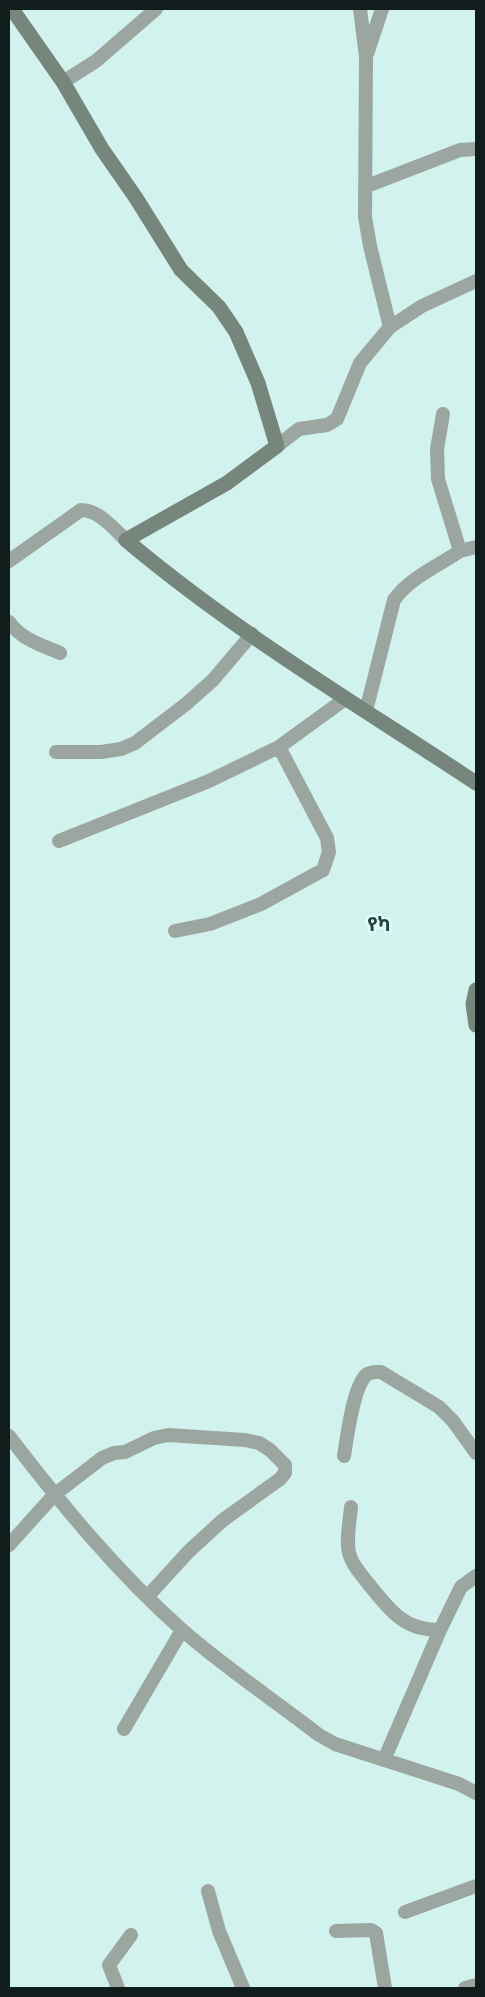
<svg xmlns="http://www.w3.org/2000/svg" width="485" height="1997" font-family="'Fira Sans','Noto Sans Ethiopic',sans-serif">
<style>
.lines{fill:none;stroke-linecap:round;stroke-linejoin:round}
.street{stroke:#9ca6a0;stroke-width:14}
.secondary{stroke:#76867d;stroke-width:15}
.labels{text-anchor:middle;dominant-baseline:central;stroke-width:5;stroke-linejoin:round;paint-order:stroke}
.district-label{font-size:20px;font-weight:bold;fill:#2a4442;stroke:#e0fffb}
</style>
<rect width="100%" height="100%" fill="#d2f2ee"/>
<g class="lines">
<!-- street -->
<path class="street" d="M360 9 366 57 365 217 370 246 390 327
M367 54 382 9
M63 82 96 61 156 9
M367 186 460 150 476 149
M277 446 299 429 327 425 337 419 360 363 390 327 422 306 476 281
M460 551 476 547
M9 561 81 510C99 510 114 529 126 540
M9 622C21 639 41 645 60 653
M366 711 394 600C409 578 438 566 460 551L438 479 437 449 443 414
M56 752H101L121 749 135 743 186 704 213 680 252 634
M59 841 209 781 279 747
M175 931 210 924 261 904 323 870 329 852 327 838 279 747 345 699
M9 1436C61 1504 117 1572 181 1629 224 1667 274 1700 319 1735L335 1744 459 1784 476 1793
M344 1456C347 1437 353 1388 366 1375 371 1371 376 1372 381 1372L439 1407 453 1421 476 1453
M351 1507C350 1521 345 1543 350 1556 353 1566 361 1574 367 1582 388 1608 403 1631 440 1630
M9 1545 54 1495 102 1458 114 1453 125 1452 154 1438 168 1435 245 1440 259 1443 270 1450 285 1465V1473L280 1479 223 1520 189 1551 147 1597
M124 1729 182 1630
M384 1760 440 1630 461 1587 476 1576
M208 1891 219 1931 243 1988
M405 1912 476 1886
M336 1931 371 1930 376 1933 385 1988
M118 1988 109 1965 131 1935
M465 1988 476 1985"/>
<!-- secondary -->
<path class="secondary" d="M12 9 63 82 102 149 136 198 181 270 219 307 236 332 258 383 277 446 227 483 126 540C235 632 358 705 476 783
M476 990 473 1004 476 1025"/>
</g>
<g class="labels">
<!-- district labels -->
<g class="district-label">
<text x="379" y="924">የካ</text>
</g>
</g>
<!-- border -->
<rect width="485" height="1997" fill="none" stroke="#111d1c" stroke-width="20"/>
</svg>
